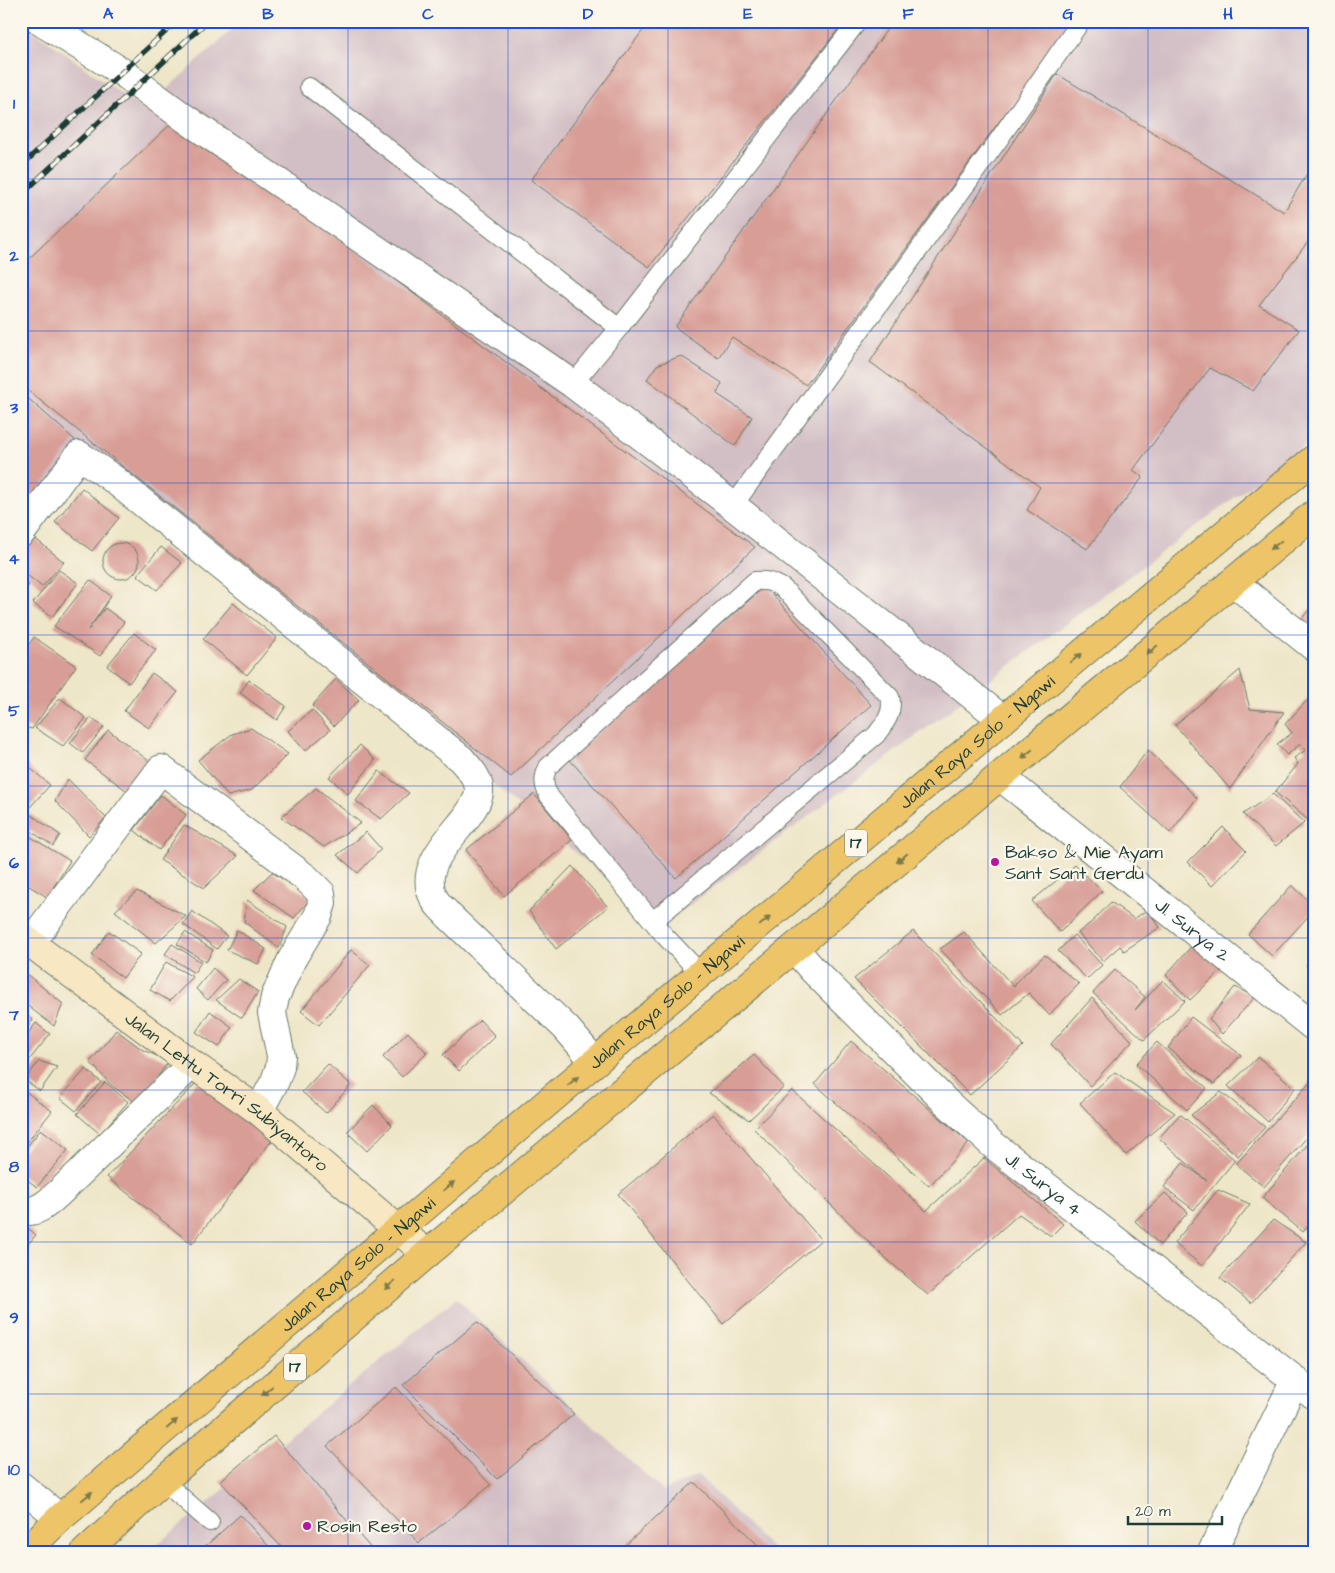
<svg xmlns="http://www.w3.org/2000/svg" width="1335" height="1573" font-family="'Architects Daughter',sans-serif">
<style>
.industrial{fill:#d2bec5}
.building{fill:#d89e96}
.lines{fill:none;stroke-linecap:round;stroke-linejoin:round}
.lane-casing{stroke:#677868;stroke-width:20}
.street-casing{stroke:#677868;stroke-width:30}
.secondary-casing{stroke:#677868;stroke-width:30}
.highway-casing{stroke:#677868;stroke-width:30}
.lane{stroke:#fff;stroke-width:18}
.street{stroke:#fff;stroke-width:28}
.secondary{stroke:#f8e7c3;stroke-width:28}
.highway{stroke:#eec469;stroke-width:28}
.rail-casing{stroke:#1f3d34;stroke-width:5.5}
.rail{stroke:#fbf7ec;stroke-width:4;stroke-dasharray:11;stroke-linecap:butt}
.oneway{fill:#7c7a4c}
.grid{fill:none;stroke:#1d4ed8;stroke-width:1;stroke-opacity:0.55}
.poi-dot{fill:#b5179e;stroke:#fbf7ec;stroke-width:2}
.labels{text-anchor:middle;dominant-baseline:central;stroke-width:4.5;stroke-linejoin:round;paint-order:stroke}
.shield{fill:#fbf7ec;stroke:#61756b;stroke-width:1}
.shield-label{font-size:16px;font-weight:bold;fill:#1f3d34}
.street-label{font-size:18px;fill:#1f3d34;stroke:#fbf7ec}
.poi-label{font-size:18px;fill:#1f3d34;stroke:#fbf7ec;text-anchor:start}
.neatline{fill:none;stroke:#1d4ed8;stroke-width:2}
.grid-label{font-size:16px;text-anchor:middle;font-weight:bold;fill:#1d4ed8}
</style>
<rect width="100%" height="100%" fill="#fbf7ec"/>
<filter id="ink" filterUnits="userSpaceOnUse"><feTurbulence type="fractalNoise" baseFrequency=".02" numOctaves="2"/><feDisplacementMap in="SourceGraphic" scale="10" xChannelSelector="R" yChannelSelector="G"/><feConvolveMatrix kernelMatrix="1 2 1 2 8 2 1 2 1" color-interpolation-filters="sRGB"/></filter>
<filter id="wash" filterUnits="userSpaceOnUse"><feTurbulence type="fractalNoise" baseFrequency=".0096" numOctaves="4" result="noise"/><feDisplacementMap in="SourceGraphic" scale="20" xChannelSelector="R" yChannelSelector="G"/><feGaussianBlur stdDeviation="1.12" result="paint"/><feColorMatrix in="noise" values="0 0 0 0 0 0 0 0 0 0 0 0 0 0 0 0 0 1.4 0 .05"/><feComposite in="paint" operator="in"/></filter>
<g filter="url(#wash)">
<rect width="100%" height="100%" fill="#eee6c8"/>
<!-- industrial -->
<path class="industrial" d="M241 21H1314V438L663 925 461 758 78 452 21 509V22L144 110Z
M456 1298 663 1491 698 1475 775 1552H148Z"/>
<g id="blocks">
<!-- building -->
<path class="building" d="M650 21H845L649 267 531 180Z
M893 21H1073L806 385 732 337 718 358 675 327Z
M1057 74 1284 212 1314 162V240L1311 238 1259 305 1299 330 1253 391 1210 368 1133 470 1143 477 1087 549 1027 510 1040 487 870 362Z
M177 118 755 547 511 777 21 385V266Z
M681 356 722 383 717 394 752 417 735 446 647 379 657 365Z
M21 392 75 440 21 514Z
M82 488 119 518 92 551 55 522Z
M32 536 64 562 42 587 21 570V548Z
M103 561a18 18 0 1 1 36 0a18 18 0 1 1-36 0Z
M161 547 182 563 157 590 137 575Z
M59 570 78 583 52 617 33 603Z
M90 580 111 596 88 630 105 608 124 622 100 656 54 626Z
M21 581 29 585 21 597Z
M765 586 871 705 676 878 569 759Z
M233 603 277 638 247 675 203 639Z
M1314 603V630L1301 620Z
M134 633 156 650 129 683 107 666Z
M34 637 76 666 32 729 21 726V656Z
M1240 670 1250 709 1284 712 1230 789 1175 725Z
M152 673 178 692 149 728 124 711Z
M336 679 359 700 334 726 312 706Z
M249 680 286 706 277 720 240 693Z
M1314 693V825L1275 792 1298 764 1294 758 1306 750 1300 744 1287 755 1277 744 1292 733 1285 724Z
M60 698 86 718 63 746 35 728Z
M312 710 330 730 305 751 288 731Z
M91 718 104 727 83 753 70 743Z
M251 728 288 754 252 790 228 796 198 760 232 734Z
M108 730 157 767 134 796 85 760Z
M360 745 375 760 348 794 329 777Z
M1148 750 1197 798 1170 833 1120 787Z
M22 761 50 785 21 817V762Z
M379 771 409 793 381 819 356 801Z
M68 779 106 818 89 836 55 801Z
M316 788 361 823 324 847 281 817Z
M534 794 572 840 504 896 466 850Z
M1273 794 1304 823 1276 846 1243 814Z
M161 795 186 815 159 850 134 830Z
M30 814 60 835 53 846 22 825Z
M184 825 238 856 204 888 160 860Z
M1223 827 1246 851 1212 886 1188 862Z
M366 832 381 849 358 873 337 855Z
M26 834 70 861 47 897 21 881V842Z
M1075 865 1102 891 1060 932 1032 901Z
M572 866 608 907 556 949 529 911Z
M272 872 311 898 294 918 254 890Z
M1292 885 1314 906V910L1272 956 1248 934Z
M137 891 186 916 156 943 115 911Z
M247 900 287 927 279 948 244 922Z
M1111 902 1134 919 1147 910 1160 927 1124 951 1120 946 1103 961 1078 933 1094 920Z
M192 911 227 936 217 949 183 924Z
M237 930 266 949 258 964 227 950Z
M109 931 141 954 123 978 92 955Z
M913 931 1023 1046 970 1095 854 979Z
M185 932 213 950 206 962 177 944Z
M964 932 1014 987 1017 981 1045 955 1079 984 1049 1015 1029 993 1002 1015 940 949Z
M1074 935 1102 965 1087 979 1058 951Z
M1196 941 1227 965 1190 1000 1166 975Z
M172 944 201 962 194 973 165 954Z
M351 950 370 965 319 1025 301 1011Z
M1314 957V974L1306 965Z
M166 962 193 977 170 1001 150 990Z
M213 968 226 980 208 1000 196 989Z
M1115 970 1145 997 1135 1010 1163 980 1185 1001 1144 1040 1093 993Z
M23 971 63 1004 54 1026 21 1001V974Z
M239 979 258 992 242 1018 216 1000Z
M1235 987 1255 997 1222 1034 1209 1019Z
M1092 998 1132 1041 1090 1086 1051 1044Z
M210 1011 232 1027 219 1047 196 1032Z
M23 1013 33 1020 21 1036V1016Z
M1191 1017 1241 1055 1214 1084 1168 1048Z
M480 1020 495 1036 459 1071 443 1055Z
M36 1023 50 1034 27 1063 21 1059V1042Z
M116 1030 143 1050 169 1061 138 1104 112 1086 90 1062Z
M408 1032 427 1053 402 1077 383 1057Z
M851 1041 969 1143 929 1186 815 1084Z
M1157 1042 1207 1088 1187 1110 1136 1064Z
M754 1055 784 1087 749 1120 709 1093Z
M1258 1057 1295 1088 1268 1122 1228 1086Z
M39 1061 57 1067 40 1091 25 1080Z
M328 1064 351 1085 326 1113 302 1092Z
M86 1069 101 1082 76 1111 60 1098Z
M1115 1072 1175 1113 1126 1155 1080 1103Z
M1314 1078V1129L1264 1187 1236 1164Z
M198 1081 273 1139 192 1244 107 1177Z
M105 1082 128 1102 100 1134 77 1114Z
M21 1088 52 1111 21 1150Z
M792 1090 926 1211 984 1158 1063 1224 1051 1236 1019 1214 928 1295 880 1253 754 1129Z
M1221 1092 1265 1127 1238 1156 1191 1115Z
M373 1105 392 1125 367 1151 347 1132Z
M713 1114 821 1240 723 1324 618 1194Z
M1180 1114 1235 1160 1194 1210 1164 1187 1183 1163 1207 1181 1159 1138Z
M41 1129 68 1150 37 1187 21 1175V1154Z
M1314 1137V1219L1303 1232 1262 1198Z
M1218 1190 1250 1204 1202 1266 1174 1243Z
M1165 1193 1188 1212 1160 1245 1135 1221Z
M1273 1220 1306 1242 1251 1303 1220 1278Z
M21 1222 36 1235 21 1252Z
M477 1322 574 1414 497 1479 403 1385Z
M396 1387 491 1485 419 1543 327 1446Z
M274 1436 374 1552H286L220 1481Z
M694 1482 765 1552H618Z
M240 1515 274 1552H199Z"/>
</g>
</g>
<g filter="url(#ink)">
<use href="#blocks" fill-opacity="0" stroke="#677868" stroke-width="1"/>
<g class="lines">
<defs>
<path id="lane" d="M309 87 619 328 573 384
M619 328 858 21
M733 506 997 142 1081 21
M653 921 876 735C885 723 894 713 890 697L783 588C773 582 766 580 755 581L548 767C543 778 543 785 549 796L664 935 701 974
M163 1481 210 1522"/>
<g id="street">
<path d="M40 21 122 72 186 119 573 384 733 506 1002 719"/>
<path d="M21 533 79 455 112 478 461 759C468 767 478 777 479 788 480 800 472 809 466 818 449 840 418 869 434 898 437 905 444 910 449 916L566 1028 595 1062"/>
<path d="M1233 582 1314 647"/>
<path id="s1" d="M1001 777 1314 1027"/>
<path d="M31 942 161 769 306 878 321 893 322 903 318 916 292 959 275 997 272 1013 281 1056 280 1067 275 1081 259 1111"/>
<path id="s2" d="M794 948 812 969 947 1103 992 1144 1314 1395"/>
<path d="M21 1210C37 1215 50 1201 61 1191L192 1064"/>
<path d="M21 1486 60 1518"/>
<path d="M1212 1552 1295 1380"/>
</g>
<g id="secondary">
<path id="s3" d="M21 936 192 1064 259 1111 427 1254"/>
</g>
<g id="highway">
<path id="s4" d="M25 1552 60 1518 595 1062 1314 459"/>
<path d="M85 1552 163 1481 427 1254 1314 514"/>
</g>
</defs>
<!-- lane casing -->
<use href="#lane" class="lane-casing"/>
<!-- street casing -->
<use href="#street" class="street-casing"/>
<!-- secondary casing -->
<use href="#secondary" class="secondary-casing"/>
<!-- highway casing -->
<use href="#highway" class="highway-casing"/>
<!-- lane -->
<use href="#lane" class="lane"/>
<!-- street -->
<use href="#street" class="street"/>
<!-- secondary -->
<use href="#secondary" class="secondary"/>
<!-- highway -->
<use href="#highway" class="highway"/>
<defs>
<path id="rail" d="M21 166 177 21
M21 195 207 21"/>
</defs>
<!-- rail casing -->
<use href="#rail" class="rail-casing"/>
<!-- rail -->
<use href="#rail" class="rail"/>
</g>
<!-- one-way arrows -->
<defs><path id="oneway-solid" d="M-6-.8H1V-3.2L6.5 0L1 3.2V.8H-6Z" transform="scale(1.25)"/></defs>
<g class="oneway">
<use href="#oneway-solid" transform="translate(1276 545) rotate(140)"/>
<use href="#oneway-solid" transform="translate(1152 650) rotate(140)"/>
<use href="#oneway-solid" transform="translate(1076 658) rotate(-40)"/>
<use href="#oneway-solid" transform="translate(1027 754) rotate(140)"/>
<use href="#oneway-solid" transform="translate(902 858) rotate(140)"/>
<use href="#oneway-solid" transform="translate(765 921) rotate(-40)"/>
<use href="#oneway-solid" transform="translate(573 1081) rotate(-40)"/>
<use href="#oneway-solid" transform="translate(449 1186) rotate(-40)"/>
<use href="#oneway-solid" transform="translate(390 1285) rotate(139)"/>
<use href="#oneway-solid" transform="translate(267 1391) rotate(139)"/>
<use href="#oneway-solid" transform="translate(172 1424) rotate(-41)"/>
<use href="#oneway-solid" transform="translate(87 1496) rotate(-40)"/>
</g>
</g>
<!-- grid -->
<path class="grid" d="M188 21V1552M348 21V1552M508 21V1552M668 21V1552M828 21V1552M988 21V1552M1148 21V1552M21 179H1314M21 331H1314M21 483H1314M21 635H1314M21 786H1314M21 938H1314M21 1090H1314M21 1242H1314M21 1394H1314"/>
<!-- markers -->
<g class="poi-dot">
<circle cx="995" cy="862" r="5"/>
<circle cx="307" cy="1526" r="5"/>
</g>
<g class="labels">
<!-- shield labels -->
<g class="shield">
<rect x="845" y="829.5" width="22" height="27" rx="4"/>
<rect x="284" y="1353.5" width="22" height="27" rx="4"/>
</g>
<g class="shield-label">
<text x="856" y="843">17</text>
<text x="295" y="1367">17</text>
</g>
<!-- street labels -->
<g class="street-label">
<text stroke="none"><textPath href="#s4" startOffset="1250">Jalan Raya Solo - Ngawi</textPath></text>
<text stroke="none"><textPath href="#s1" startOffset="245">Jl. Surya 2</textPath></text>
<text stroke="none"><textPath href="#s4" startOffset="845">Jalan Raya Solo - Ngawi</textPath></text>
<text stroke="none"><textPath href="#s3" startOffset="258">Jalan Lettu Torri Subiyantoro</textPath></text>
<text stroke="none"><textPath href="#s2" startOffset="344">Jl. Surya 4</textPath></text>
<text stroke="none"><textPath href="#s4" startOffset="440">Jalan Raya Solo - Ngawi</textPath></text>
</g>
<!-- poi labels -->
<g class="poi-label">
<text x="1005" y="852">Bakso &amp; Mie Ayam<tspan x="1005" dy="21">Sant Sant Gerdu</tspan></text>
<text x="317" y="1526">Rosin Resto</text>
</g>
</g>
<!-- margin -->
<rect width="1335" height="1573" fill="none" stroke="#fbf7ec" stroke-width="55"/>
<!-- scale -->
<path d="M1128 1516v8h94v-8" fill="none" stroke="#1f3d34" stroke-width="2.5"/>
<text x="1135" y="1516" font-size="15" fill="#1f3d34" stroke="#fbf7ec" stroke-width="4" paint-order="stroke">20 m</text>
<rect x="28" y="28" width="1280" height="1518" class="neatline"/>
<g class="grid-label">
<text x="108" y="19">A</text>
<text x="268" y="19">B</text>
<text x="428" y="19">C</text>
<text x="588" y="19">D</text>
<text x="748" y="19">E</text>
<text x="908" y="19">F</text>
<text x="1068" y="19">G</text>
<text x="1228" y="19">H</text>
<text x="14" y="109">1</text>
<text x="14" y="261">2</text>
<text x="14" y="413">3</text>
<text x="14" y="564">4</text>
<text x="14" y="716">5</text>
<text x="14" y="868">6</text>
<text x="14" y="1020">7</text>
<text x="14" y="1172">8</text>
<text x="14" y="1323">9</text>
<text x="14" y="1475">10</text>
</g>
</svg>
